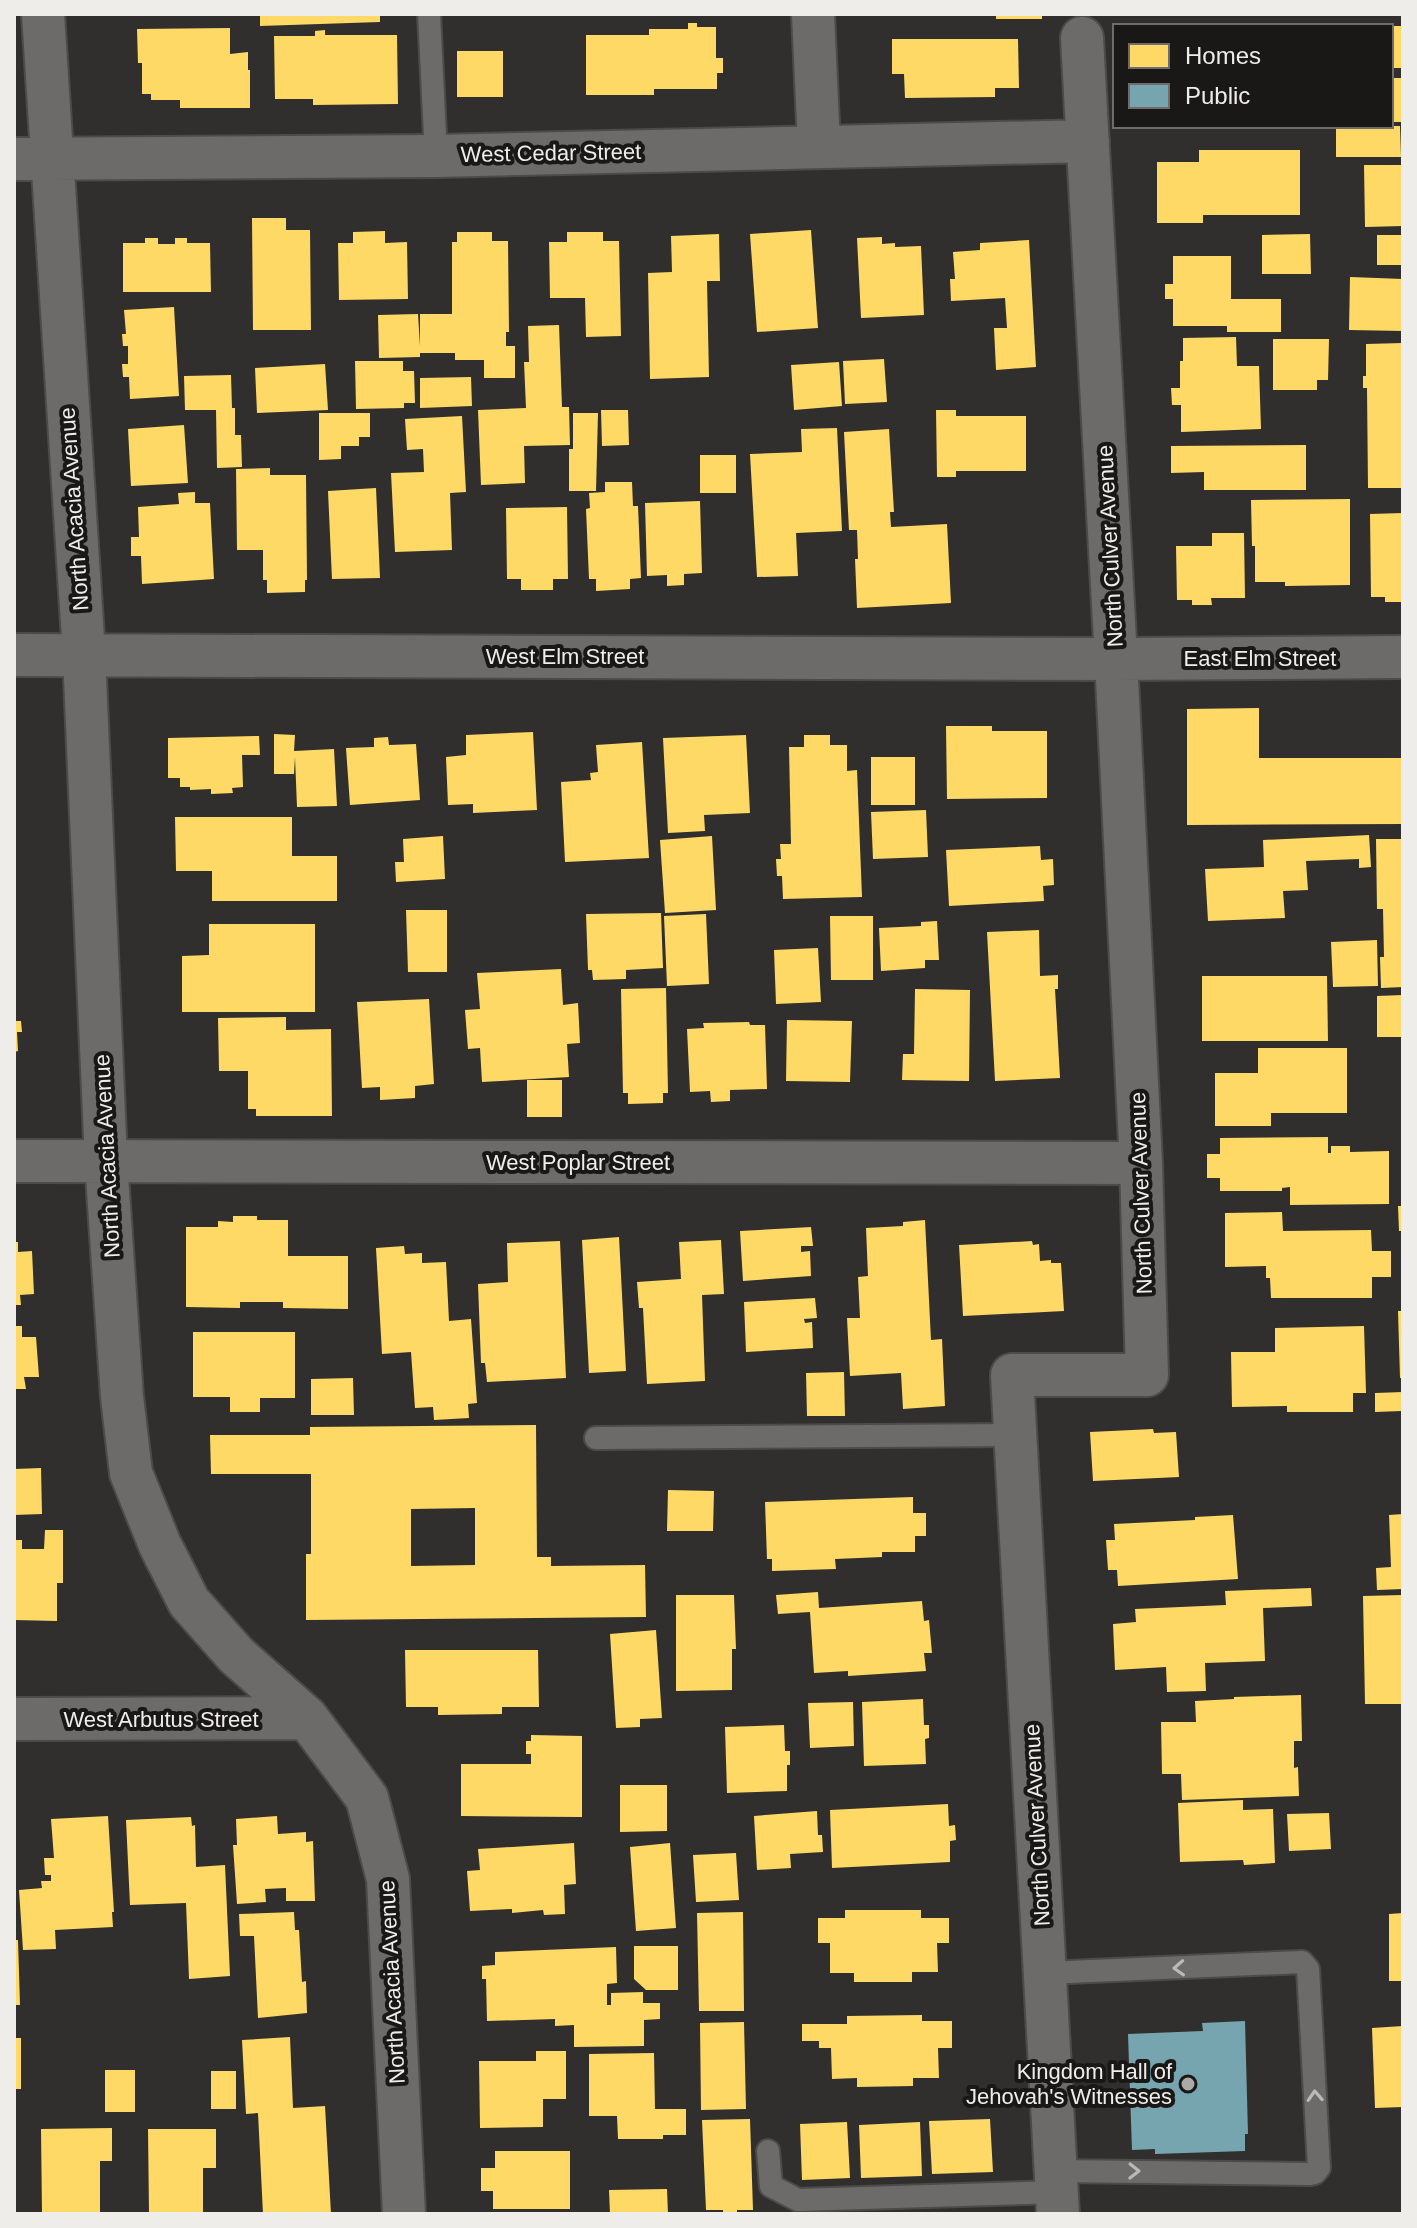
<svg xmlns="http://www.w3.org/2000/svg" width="1417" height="2228" font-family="Helvetica,sans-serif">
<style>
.homes{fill:#ffd966;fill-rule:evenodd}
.public{fill:#76a5af}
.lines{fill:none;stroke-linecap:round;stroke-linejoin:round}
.lane-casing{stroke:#4c4b48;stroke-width:26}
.street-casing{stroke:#4c4b48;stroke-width:46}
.lane{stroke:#6c6b69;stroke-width:22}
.street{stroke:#6c6b69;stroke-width:42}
.oneway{stroke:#bbb9b6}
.poi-dot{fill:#acaaa8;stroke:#191816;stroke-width:3}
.labels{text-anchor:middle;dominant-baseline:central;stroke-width:8;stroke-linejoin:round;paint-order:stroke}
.street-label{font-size:22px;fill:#efedea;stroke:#191816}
.poi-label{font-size:22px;fill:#efedea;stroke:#191816;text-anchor:end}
</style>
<rect width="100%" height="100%" fill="#312f2d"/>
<!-- homes -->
<path class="homes" d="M260 14H380V22L260 26Z
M996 14H1042V19H996Z
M688 23H697V27H716V58H723V73H717V89H654V95H586V35H649V29H688Z
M1391 26H1403V68H1391Z
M230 28V54L248 52V70H250V108H180V100H151V94H142V63H138L137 29Z
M325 30V35H397L398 104 313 105V99H275L274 36H315V31Z
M892 39H1018L1019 88H995V97L905 98 904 74H892Z
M457 51H503V97H457Z
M1391 78H1403V122H1391Z
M1336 126H1400L1401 157H1336Z
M1199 150H1300V215H1203V223H1157V162H1199Z
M1364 165H1403V226L1365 227Z
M252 218H286V230H310L311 330H253Z
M811 230 818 328 757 332 750 234Z
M385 231V243L407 242 408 299 339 300 338 243H353V232Z
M457 232H492V241H508L509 332H506V346H515V378H484V360H455V353H420V357L379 358 378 315 418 314 420 346V314H452V242H457Z
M567 232H603V241H619L621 336 586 337 585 298H550L549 242H567Z
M719 234 720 281H707L709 377 650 379 648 273 672 272 671 236Z
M1310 234 1311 274H1262V235Z
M1377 235H1403V265H1377Z
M882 237V244L895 243V247L921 246 924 315 861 318 857 238Z
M145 238H158V244H175V238H187V243H210L211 292H123V243H145Z
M1029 240 1036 367 996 370 994 328H1007L1005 298 951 301 950 279H955L953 252 980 250V243Z
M1173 256H1231V299H1281V332H1227V326H1173V299H1165V284H1173Z
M1350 277 1403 279V331L1349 330Z
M174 307 179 396 130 399 129 377H123L122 364H128V346H123L122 334H126L124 310Z
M559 325 562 407H569L570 445 524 446 525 483 481 485 478 410 526 408 524 362H529L528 326Z
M1236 337 1237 366H1259L1261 429 1181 432V405H1172L1171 388H1180V361H1183V338Z
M1273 339H1329L1328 380H1317V390H1273Z
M1403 343V488H1368L1367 388H1363V376H1366V344Z
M884 359 887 402 845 404 843 361Z
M355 361H403V371H414L415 403H404V408L356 409Z
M839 362 842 406 794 410 791 365Z
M325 364 328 410 257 413 255 368Z
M231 375 232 408H235V435H241L242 467 217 468 216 410H185L184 376Z
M471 377 472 406 420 408V378Z
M601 410H628L629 445 602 446Z
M936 410H956V416H1026V471H956V477H937Z
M319 413H370V437H359V446H341V459L319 460Z
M573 413H598L596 491H569V449H573Z
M462 416 466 492 450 493 452 550 395 552 391 473 424 472 423 449 407 450 405 419Z
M184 425 188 483 131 486 128 429Z
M837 428 842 531 796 533 798 576 757 577 750 454 802 452 801 429Z
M889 429 894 512H890L891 527 947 524 951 603 857 608 855 559H858L857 530H849L844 432Z
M1306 445V490H1204V472L1171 473V446Z
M700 455H736V493H700Z
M270 468V475H306L307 580H305V592L267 593V580H263V550H237L236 469Z
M605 482H632L633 506H638L641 578 630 579V589L596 591V579H589L586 509 590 508 589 493 605 492Z
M376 488 380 578 332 579 328 491Z
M195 492V503H210L214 579 142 584 141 556H131V537H139L138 507 179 504 178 493Z
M1350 499V585L1285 586V582H1255V546H1252L1251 500Z
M700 501 702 573 684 574V585L667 586V575L647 576 645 503Z
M567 507 568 579H553V590H521V579H507L506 508Z
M1403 513V602H1385V597H1371L1370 514Z
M1212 533H1244L1245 598H1211L1212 605H1192V600H1177L1176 546H1212Z
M1259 708V758H1403V824L1187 825V709Z
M946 726H992V731H1047V798L947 799Z
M533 732 537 810 473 813V804L448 805 446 757 466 755V735Z
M274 734 295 735 294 751 334 749 337 806 297 807 295 757 294 774H274Z
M746 735 750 813 704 815 705 831 668 833 663 738Z
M804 735H830V745H847V771L857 770 862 897 783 899 782 876H777L776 859H781L780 844H791L789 747H804Z
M259 736 260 755H242L243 787 232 788 233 793 211 794V789L190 790V787H180V778H168V738Z
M388 737 389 745 416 744 420 800 350 805 346 748 374 747V738Z
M642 742 649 858 565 862 561 782 591 780 590 773 598 772 596 745Z
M871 757H915V805H871Z
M926 810 928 857 873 859 871 812Z
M175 817H292V856H337V901H212V871H176Z
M1369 835 1371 867 1359 868V859L1306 861 1308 890 1283 891 1285 918 1208 921 1205 869 1264 867 1263 840Z
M443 836 445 879 396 882 395 862H404L403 839Z
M712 836 716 910 665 913 660 840Z
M1376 839H1403V987L1381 988 1380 957H1384L1383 909H1377Z
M1040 846 1041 860 1053 859 1054 885 1043 886 1044 901 949 906 946 850Z
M406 910H447V972H408Z
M661 913 663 968 626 970V979L593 980 592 970H588L586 914Z
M706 914 709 984 667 986 664 916Z
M830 916H873V980H831Z
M937 921 939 960H925V968L881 971 879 928 921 926V922Z
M209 924H315V1012H182V956L209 955Z
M1039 930 1040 976 1058 975V989H1055L1060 1078 995 1081 987 932Z
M1377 940 1378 986 1333 987 1331 942Z
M818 948 821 1002 776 1004 774 950Z
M561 969 563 1005 578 1003 580 1043 567 1044 569 1077 482 1082 480 1048 468 1049 465 1010 480 1009 477 973Z
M1202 976H1327L1328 1041H1202Z
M666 988 668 1093H663V1103L628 1104V1093H623L621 989Z
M915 989 970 990 969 1081 902 1080 903 1054H914Z
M1403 995V1037H1377V996Z
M429 999 434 1084 415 1086V1098L380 1100V1087L362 1088 357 1002Z
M286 1017V1030L331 1029 332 1116H256V1109H248V1071H219L218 1018Z
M787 1020 852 1021 850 1082 786 1081Z
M14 1021H21L22 1032H17L18 1051 14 1052Z
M749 1022 750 1025H765L767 1089 730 1090V1101L711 1102 710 1091 690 1092 687 1029 704 1028 703 1023Z
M1258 1048H1347V1113H1271V1126H1215V1073H1258Z
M527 1080H562V1117H527Z
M1328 1137V1153H1331V1146H1350V1152L1389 1151V1204L1290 1205V1187L1282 1188V1191H1220V1178H1207V1154H1220V1138Z
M1398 1206H1403V1231H1399Z
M1282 1212 1283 1231 1371 1230 1372 1251H1391V1277H1372V1298H1271L1270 1278H1266V1266L1225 1267V1213Z
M233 1216H257V1220H288V1256H348V1309L283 1308V1302H240V1308L186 1307V1227H218V1221L233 1222Z
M925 1220 931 1340 942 1339 945 1406 903 1409 901 1373 850 1376 847 1318H860L858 1277 868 1276 866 1228 903 1226V1222Z
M811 1227 813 1246H801V1252L810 1251 811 1276 743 1281 740 1231Z
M619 1237 626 1371 589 1373 582 1240Z
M721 1240 724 1294 702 1295 705 1381 647 1384 643 1308H639L637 1282 681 1279 679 1242Z
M560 1241 566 1378 487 1382 485 1363H481L478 1284 508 1282 507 1243Z
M1032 1241 1033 1245 1039 1244 1040 1261 1051 1260V1263H1061L1064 1311 963 1316 959 1245Z
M14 1242H18V1252L32 1251 34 1294 20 1295 21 1305H14Z
M404 1246 405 1254 422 1253V1263L446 1262 449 1321 471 1319 477 1403 468 1404 469 1418 434 1420 433 1407 415 1408 411 1352 382 1354 376 1248Z
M815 1298 817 1318 804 1319 805 1323 812 1322 813 1348 746 1352 744 1302Z
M1398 1311H1403V1378H1400Z
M14 1326H22V1337H36L39 1377H24L26 1389H14Z
M1364 1326 1366 1393H1353V1412H1287V1406L1232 1407 1231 1352H1275V1328Z
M193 1332H295V1398H260V1412H230V1397H193Z
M844 1372 845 1416H807L806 1373Z
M353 1378 354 1415H311V1379Z
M1403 1392 1402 1411 1375 1412V1393Z
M536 1425 537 1557H551V1566L645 1565 646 1617 306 1620V1554H311V1474H211L210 1435H310V1427ZM475 1508V1565L411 1566V1509Z
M1153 1429 1154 1433 1176 1432 1179 1477 1093 1481 1090 1432Z
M41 1468 42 1514 14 1515V1469Z
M668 1490 714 1491 713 1531H667Z
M913 1497V1513H926V1536H915V1552H882V1557L835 1559 836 1569 772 1571V1559H767L765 1502Z
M1403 1514V1589L1377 1590 1376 1568 1391 1567 1389 1515Z
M1233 1515 1238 1579 1118 1586 1117 1570H1108L1106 1540H1115L1114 1524 1195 1520V1517Z
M45 1530H63V1583H57V1621L14 1620V1540H22V1549H44Z
M1311 1588 1312 1606 1263 1608 1265 1661 1205 1663 1206 1691 1167 1692 1166 1667 1115 1670 1113 1624 1136 1622 1135 1609 1226 1605 1225 1591Z
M818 1592 819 1608 922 1601 924 1621 929 1620 932 1653H924L926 1671 848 1676V1671L814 1673 810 1612 778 1614 776 1595Z
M676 1595H734L736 1649H732V1690L676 1691Z
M1403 1595V1704H1365L1363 1596Z
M656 1630 662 1718 640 1719V1727L616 1728 610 1634Z
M405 1650H538L539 1707H502V1714L438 1715V1707H406Z
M1301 1695 1302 1741H1294V1768L1298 1767 1299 1796 1182 1800 1181 1774H1162L1161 1722H1196L1195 1701 1234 1699V1697Z
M923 1699 924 1725H929V1738L925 1739 926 1764 864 1766 862 1702Z
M853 1702 854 1746 810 1748 808 1703Z
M784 1725 785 1751H790V1765H787V1791L727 1793 725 1727Z
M531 1735 582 1736V1817L461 1816V1764H531V1754H526V1741H531Z
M620 1785H667V1831L620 1832Z
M1243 1800V1810L1273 1809 1275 1863 1244 1865 1243 1860 1180 1862 1178 1803Z
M948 1804 949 1826 955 1825 956 1840 950 1841V1862L832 1868 830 1810Z
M817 1811 818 1835H822L823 1852 790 1854 791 1868 757 1870 754 1816Z
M1329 1813 1331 1849 1289 1851 1287 1814Z
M108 1816 114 1912H112L113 1927 55 1930 56 1949 23 1950 19 1890 42 1888 41 1881H51V1875H45L44 1858H54L51 1819Z
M277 1816 278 1834 306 1832V1842L313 1841 315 1901H286V1888L265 1889 266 1902 237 1904 233 1845H237L236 1819Z
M191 1817 192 1826 195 1825 196 1867 225 1865 230 1976 189 1979 186 1903 130 1905 126 1820Z
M574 1843 576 1884 564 1885 565 1914 544 1915 543 1910 512 1913V1909L470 1911 467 1871 480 1870 478 1849Z
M670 1843 676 1928 636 1931 630 1847Z
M736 1853 739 1900 696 1902 693 1855Z
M845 1910H921V1918H949V1943H937L938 1972H912V1982H854V1973H830V1943H818V1918H845Z
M294 1912 295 1930H299L302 1982 306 1981 307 2013 258 2018 254 1936H240L239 1914Z
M743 1912 744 2011H699L697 1913Z
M1403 1913V1981H1389V1914Z
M14 1940H18L20 2005H14Z
M634 1946H678V1990H646L634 1979Z
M616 1947 617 1983 607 1984V2005H611V1993L643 1992V2003H660V2019L644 2020V2046L574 2047V2025L555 2026V2019L487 2021 486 1979H482V1966L495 1965V1952Z
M922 2015V2021H952V2048H938L939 2078H913V2086L857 2087V2078L832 2079 831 2048H819V2041H802V2024H847V2016Z
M744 2022 746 2109 701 2110 700 2023Z
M1403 2026V2107L1375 2108 1372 2028Z
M290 2037 293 2108 325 2106 331 2214H263L258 2113 246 2114 242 2040Z
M14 2038H21V2089H14Z
M536 2051H566V2099H543V2127L480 2128 479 2061H536Z
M654 2053 655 2109H686V2135H663V2139H618L617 2116H589V2054Z
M105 2070H135V2112H105Z
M211 2071H236V2109H211Z
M750 2119 753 2210H737V2214H723V2210H706L702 2120Z
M990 2119 993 2172 932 2174 929 2121Z
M847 2122 850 2178 802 2180 800 2124Z
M920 2122 922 2176 861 2178 859 2125Z
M112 2128V2161H100V2214H42L41 2129Z
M148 2129H216V2168H203V2214H149Z
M495 2151H570V2209H493V2191H481V2168H495Z
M667 2189 668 2214H610L609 2190Z"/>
<!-- public -->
<path class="public" d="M1245 2021 1248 2134H1245V2151L1155 2154V2149L1132 2150 1128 2034 1203 2031 1202 2023Z"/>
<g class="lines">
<defs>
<path id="lane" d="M429 14 436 156
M596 1438 1015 1435
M1045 1973 1302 1962 1308 1969 1319 2168 1315 2173 1310 2174 1056 2171
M768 2151 771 2186 798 2200 1057 2192"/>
<path id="street" d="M43 14 84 654 106 1161 122 1397 131 1473 160 1545 189 1602 236 1655 307 1718 367 1798 388 1879 404 2214
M813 14 819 146
M14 159 436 156 1088 141
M14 655 1116 659 1403 657
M14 1161 1141 1163
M14 1719 307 1718
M1058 2214 1012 1375H1147L1141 1163 1116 659 1082 38"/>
</defs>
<!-- lane casing -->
<use href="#lane" class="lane-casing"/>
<!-- street casing -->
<use href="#street" class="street-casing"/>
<!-- lane -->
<use href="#lane" class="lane"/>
<!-- street -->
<use href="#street" class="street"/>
</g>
<!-- one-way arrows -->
<defs><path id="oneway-chevron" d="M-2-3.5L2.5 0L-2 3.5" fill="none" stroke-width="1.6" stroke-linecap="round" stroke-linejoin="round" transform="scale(2)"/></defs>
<g class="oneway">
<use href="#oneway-chevron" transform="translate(1179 1968) rotate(177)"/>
<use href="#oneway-chevron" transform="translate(1315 2096) rotate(-93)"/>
<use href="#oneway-chevron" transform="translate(1134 2171) rotate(1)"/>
</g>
<!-- markers -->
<circle class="poi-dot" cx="1188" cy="2084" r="8"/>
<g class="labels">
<!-- street labels -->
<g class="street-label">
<text transform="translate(551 153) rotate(-1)">West Cedar Street</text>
<text transform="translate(74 509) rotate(-94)">North Acacia Avenue</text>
<text transform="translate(1110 546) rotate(-93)">North Culver Avenue</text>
<text x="565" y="656">West Elm Street</text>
<text x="1260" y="658">East Elm Street</text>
<text transform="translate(107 1156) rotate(-93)">North Acacia Avenue</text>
<text x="578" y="1162">West Poplar Street</text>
<text transform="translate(1141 1193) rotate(-92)">North Culver Avenue</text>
<text x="161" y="1719">West Arbutus Street</text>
<text transform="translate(1037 1825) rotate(-93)">North Culver Avenue</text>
<text transform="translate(392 1982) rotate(-93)">North Acacia Avenue</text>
</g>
<!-- poi labels -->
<g class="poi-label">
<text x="1172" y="2071">Kingdom Hall of<tspan x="1172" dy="25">Jehovah's Witnesses</tspan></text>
</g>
</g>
<!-- border -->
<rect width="1417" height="2228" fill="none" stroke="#efedea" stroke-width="32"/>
<!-- legend -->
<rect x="1113" y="24" width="280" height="104" fill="#191816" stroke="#6f6d6b" stroke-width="2"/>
<rect x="1129" y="44" width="40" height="24" fill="#ffd966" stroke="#6f6d6b" stroke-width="2"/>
<text x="1185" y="64" font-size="24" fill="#efedea">Homes</text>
<rect x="1129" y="84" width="40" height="24" fill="#76a5af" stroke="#6f6d6b" stroke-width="2"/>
<text x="1185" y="104" font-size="24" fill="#efedea">Public</text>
</svg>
